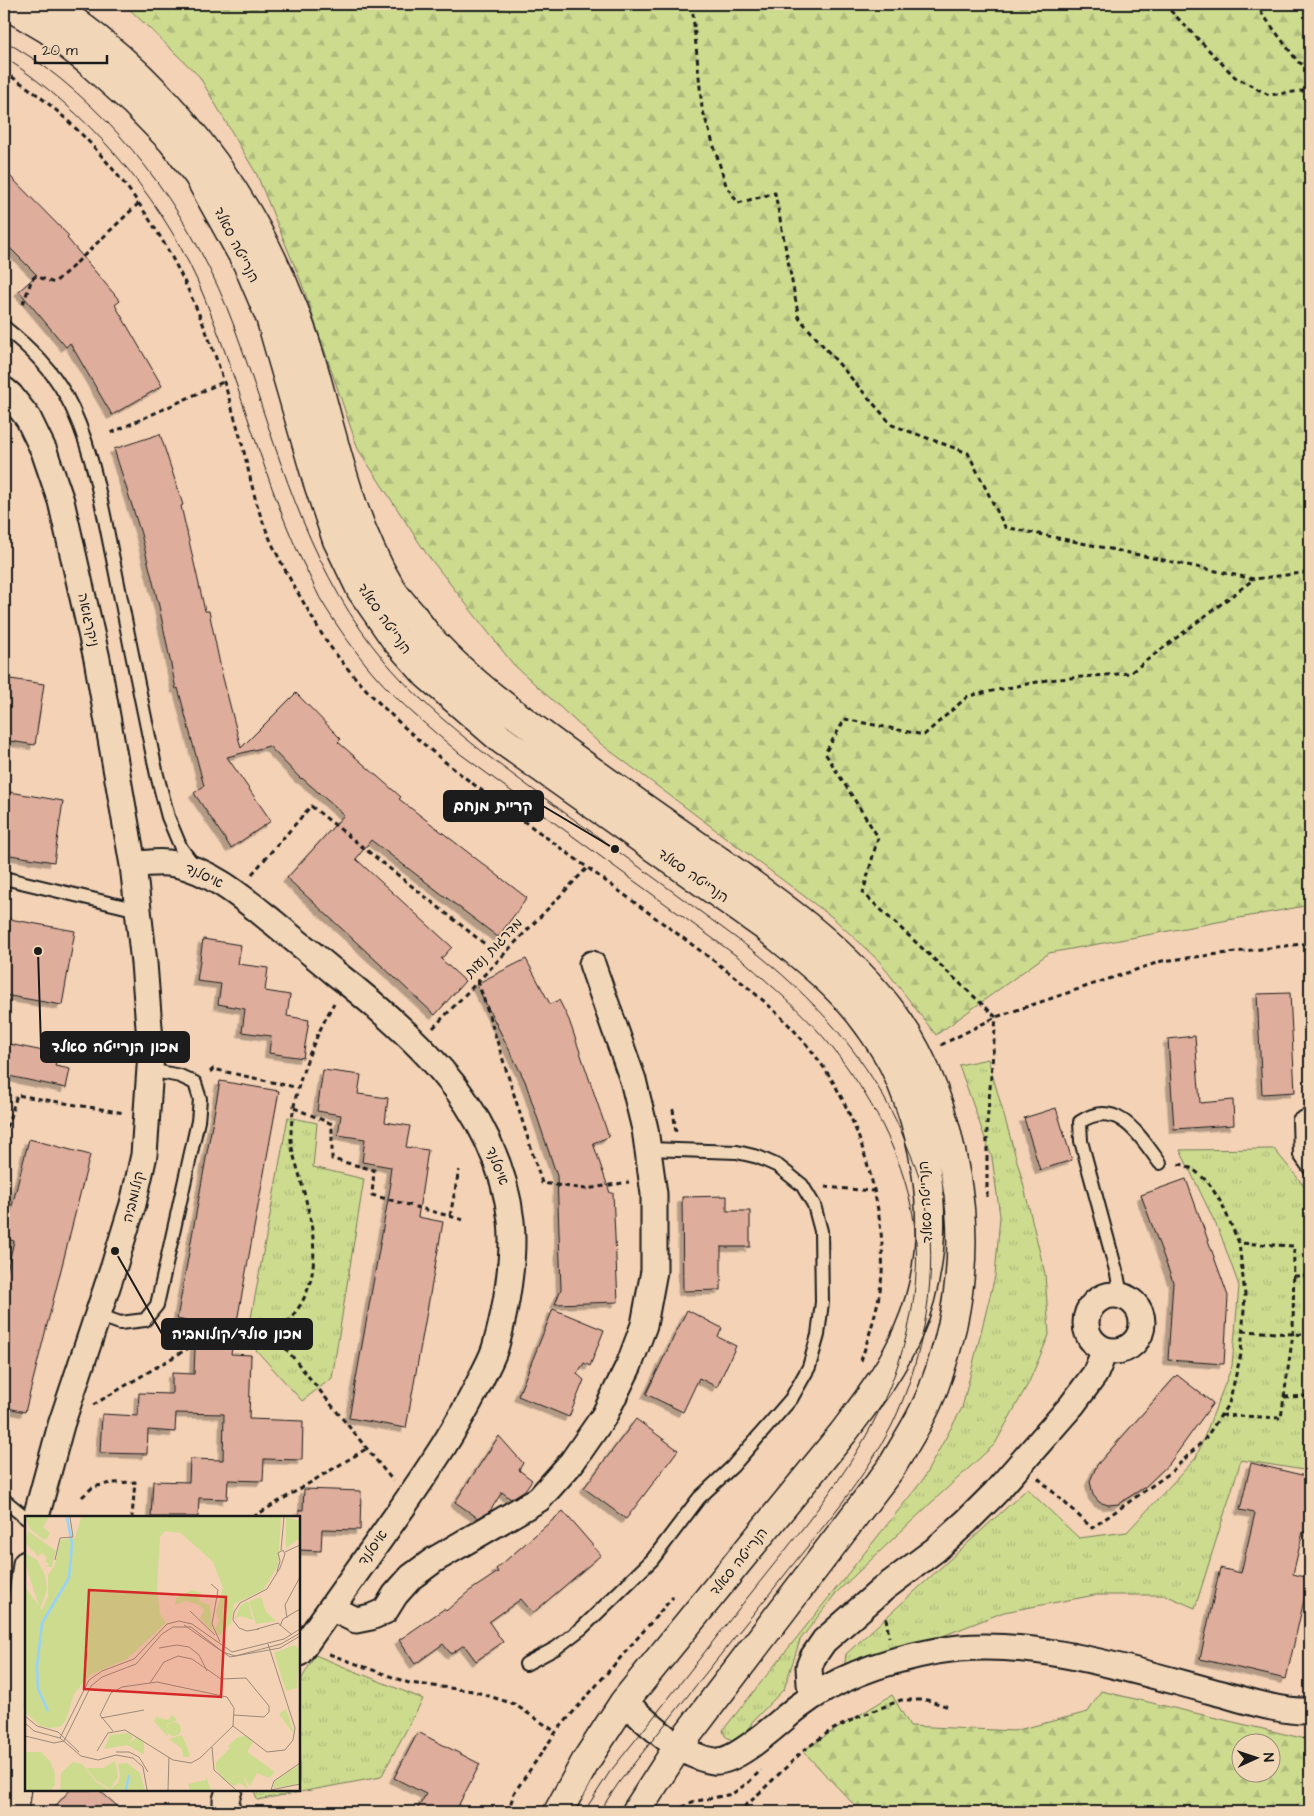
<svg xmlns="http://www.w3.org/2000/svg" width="1314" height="1816" font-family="'Architects Daughter','Playpen Sans Hebrew',sans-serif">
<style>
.forest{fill:url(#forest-firs);stroke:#747c56;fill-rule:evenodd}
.park{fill:url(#park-tufts);stroke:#747c56}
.building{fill:#dead9b;stroke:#1c1c1c;filter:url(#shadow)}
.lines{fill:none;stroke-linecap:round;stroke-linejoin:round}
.service-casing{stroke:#1c1c1c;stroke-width:16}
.minor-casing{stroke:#1c1c1c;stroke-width:29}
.secondary-casing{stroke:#1c1c1c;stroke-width:31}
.path{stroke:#1c1c1c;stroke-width:3;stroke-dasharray:5 4;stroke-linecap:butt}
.service{stroke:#f2d6b8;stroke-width:12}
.minor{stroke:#f2d6b8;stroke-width:25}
.secondary{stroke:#f2d6b8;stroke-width:28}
.tram{stroke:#1c1c1c;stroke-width:1}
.labels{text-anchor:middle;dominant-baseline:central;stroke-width:4;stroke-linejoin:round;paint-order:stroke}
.street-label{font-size:14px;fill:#1c1c1c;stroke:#f2d6b8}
.inset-river{fill:none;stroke:#97d2f7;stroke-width:2.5}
.inset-road{fill:none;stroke:#9d8978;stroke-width:1}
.view{fill:#d62828;fill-opacity:0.15;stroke:#d62828;stroke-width:2.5}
.inset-edge{fill:none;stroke:#1c1c1c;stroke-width:2.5}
.leader{fill:none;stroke:#1c1c1c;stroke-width:2}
.callout-dot{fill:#1c1c1c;stroke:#f2d6b8;stroke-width:2}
.callout{fill:#1c1c1c;stroke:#1c1c1c;stroke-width:2}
.callout-label{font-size:15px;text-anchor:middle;font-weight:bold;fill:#fff}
</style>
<defs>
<pattern id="forest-firs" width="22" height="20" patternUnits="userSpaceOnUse" patternTransform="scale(1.25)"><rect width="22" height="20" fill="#cddb8f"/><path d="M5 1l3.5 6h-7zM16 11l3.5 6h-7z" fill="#afbb7b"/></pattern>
<pattern id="park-tufts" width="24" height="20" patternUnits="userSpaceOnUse" patternTransform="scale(1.25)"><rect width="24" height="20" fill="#cddb8f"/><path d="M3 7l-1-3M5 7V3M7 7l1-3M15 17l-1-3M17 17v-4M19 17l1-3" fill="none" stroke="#afbb7b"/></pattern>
<filter id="shadow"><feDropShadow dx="-4.5" dy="4.5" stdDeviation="0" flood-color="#0004"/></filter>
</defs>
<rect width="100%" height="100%" fill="#f3d2b6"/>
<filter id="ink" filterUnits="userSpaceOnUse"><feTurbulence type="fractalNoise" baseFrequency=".02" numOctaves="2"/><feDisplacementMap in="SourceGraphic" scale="10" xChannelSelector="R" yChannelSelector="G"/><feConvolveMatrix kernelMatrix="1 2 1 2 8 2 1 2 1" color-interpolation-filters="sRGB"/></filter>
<g filter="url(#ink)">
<!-- forest -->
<path class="forest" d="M124 4H1310V905L1049 953 936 1035 879 961 832 917 597 741 513 664 426 553 358 449 302 284 257 175 199 76Z
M1101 1691 1310 1740V1812H861L803 1751C831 1731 862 1714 892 1695L910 1726 1014 1731 1088 1712ZM1242 1744H1272V1774H1242Z"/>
<!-- park -->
<path class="park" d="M988 1059 1022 1179 1045 1274 1049 1335 1029 1382 995 1444 932 1502 836 1593 800 1640 784 1689 752 1722 748 1731 740 1737 732 1740 725 1736 723 1730 922 1481 962 1408 995 1276 1000 1216 992 1158 959 1065Z
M288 1117 317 1123 313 1167 364 1179 332 1378 302 1401 247 1340Z
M1274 1149 1310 1193V1471L1241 1460 1195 1608 1165 1595H1095L1004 1612 889 1657 844 1670 846 1654 1027 1489 1079 1538 1127 1532 1196 1458 1232 1366 1239 1286 1220 1233 1180 1150Z
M315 1655 423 1699 381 1777 257 1800 254 1790H299V1684Z"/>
<!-- building -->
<path class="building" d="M4 170 69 236 67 238 120 301 115 305 162 386 112 415 70 343 66 347 19 291 37 275 4 242Z
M160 434 183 505 181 506 205 611H209L222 674 241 748 296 693 341 739 338 742 401 797 399 799 527 898 498 937 371 840 356 859 452 947 441 959 465 981 435 1015 287 878 344 815 302 778 301 779 269 746 227 757 271 821 231 848 194 793 204 786 178 688 176 689 159 606 141 534 114 449Z
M4 678 44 684 35 745 4 740Z
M4 791 63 801 54 862 4 854Z
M4 918 75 931 62 1005 4 995Z
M203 939 241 945 238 964 268 968 265 991 290 995 287 1016 309 1020 303 1058 269 1053 271 1036 242 1032 245 1009 218 1004 221 984 197 981Z
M526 959 550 1004 559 1000 569 1020 609 1137 593 1143 610 1193H613L618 1302 555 1304 561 1289 557 1176 525 1081 476 984Z
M1290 993 1295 1092 1262 1094 1257 994Z
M1195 1036 1200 1103 1233 1100 1234 1125 1174 1129 1168 1039Z
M4 1043 58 1054 55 1066 70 1069 66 1088 4 1075Z
M323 1070 361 1075 358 1094 388 1098 385 1122 410 1126 406 1147 428 1150 418 1217 443 1222 406 1428 349 1418 391 1183H389L391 1167 362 1162 365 1139 338 1135 341 1115 317 1111Z
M220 1081 279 1091 231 1354 251 1355 249 1419 303 1421 302 1460 264 1459 263 1481 228 1480 227 1499 199 1498 198 1517H151L153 1481 189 1482 190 1459 223 1460 224 1414 176 1413 175 1432 148 1430 147 1454 100 1453 102 1414 138 1416 139 1393 172 1394V1373L194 1374 196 1323 177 1319Z
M1056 1108 1072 1160 1040 1170 1024 1118Z
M29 1139 90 1155 25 1412 4 1407V1284L14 1241 4 1238Z
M1186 1179 1228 1296 1224 1364 1168 1360 1173 1282 1141 1195Z
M727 1196V1211H750V1247H721V1290L683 1291 682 1197Z
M553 1309 604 1330 590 1366 584 1363 577 1374 584 1380 569 1417 518 1396Z
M687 1310 722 1328 718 1337 736 1346 717 1387 699 1378 683 1412 646 1394Z
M1177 1375 1213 1403 1169 1464 1145 1487 1118 1504 1108 1505 1099 1502 1093 1495 1090 1481 1097 1465Z
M636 1419 678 1450 626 1519 584 1488Z
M499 1436 523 1463 519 1470 532 1480 525 1490 511 1499 502 1492 490 1511 478 1518 455 1502Z
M1251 1463 1310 1477V1533L1303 1532 1293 1574 1309 1578 1286 1679 1200 1659 1220 1568 1241 1573 1255 1513 1240 1510Z
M304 1489 361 1491 360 1530 322 1529 321 1551 299 1550V1510H303Z
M563 1511 601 1555 533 1613 521 1599 489 1622 503 1642 476 1661 464 1645 451 1654 443 1644 415 1664 399 1640 444 1609 446 1611 468 1592 498 1572 496 1569Z
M418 1732 480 1764 455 1812H416L426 1794 394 1778Z
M70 1790H99L124 1812H50Z"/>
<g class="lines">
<defs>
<path id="service" d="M4 327C28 346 50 367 65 394 93 444 102 508 114 564 128 634 142 705 157 775L168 817 181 848 195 867
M4 878 138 910
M1310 1114 1299 1120 1300 1155 1310 1169
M1121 1295 1117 1274 1081 1141 1080 1122C1118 1097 1140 1137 1160 1163
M98 1315 120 1323 145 1320 157 1305 198 1121 200 1099 195 1083 180 1076 150 1070
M4 1500 26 1518
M526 1664 556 1648 582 1628 652 1560 699 1498 732 1467 791 1399 809 1367 818 1335 822 1302 821 1231 814 1205 802 1185 778 1166 758 1157 737 1152 648 1149"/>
<path id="minor" d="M4 390 10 395 28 418 44 451 61 501 97 659 133 865 144 963 151 1053 144 1155 133 1204 114 1266 61 1425 36 1517
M133 865C147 863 162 861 175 864 212 871 244 899 273 922 293 939 314 955 334 972 371 1001 411 1035 442 1071 478 1112 505 1166 511 1221 515 1257 506 1310 496 1345 493 1357 486 1368 481 1379 459 1425 431 1466 402 1508 367 1557 333 1605 299 1653
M1086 1323a28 28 0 1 1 56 0a28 28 0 1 1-56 0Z
M331 1608 356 1620 371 1617 385 1611 395 1595 411 1577 434 1560 539 1499 572 1462 604 1416 629 1365 644 1325 654 1271V1194L645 1129 633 1080 592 964
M814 1696 810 1684 809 1667 813 1657 824 1641 883 1589 935 1550 967 1521 995 1493 1072 1405 1095 1374 1105 1350
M624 1702C649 1723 681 1757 714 1761 736 1764 780 1721 798 1707 838 1676 888 1660 937 1651 1023 1635 1128 1669 1211 1691 1243 1699 1277 1712 1310 1711
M15 1812 19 1781 14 1702V1657L26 1564
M226 1812V1800L229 1790"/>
<path id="secondary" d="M5 4 49 30 87 60 134 102 172 141 198 175 247 263 270 317 317 480 337 540 361 590 395 639 427 675 502 740 763 925C800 955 841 986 869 1026 878 1039 888 1053 895 1068 932 1149 945 1248 908 1332 893 1368 867 1401 843 1433L624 1702 587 1759 558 1812
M49 4C179 89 272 221 314 370 335 444 350 520 390 587 396 597 405 607 413 616 420 626 427 636 436 645 463 674 495 700 527 723 588 770 652 813 715 858 780 904 846 950 894 1015 928 1062 947 1122 956 1178 968 1248 959 1320 934 1387 924 1415 906 1442 891 1468L678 1747 636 1812"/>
</defs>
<!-- service casing -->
<use href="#service" class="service-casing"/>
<!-- minor casing -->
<use href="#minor" class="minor-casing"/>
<!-- secondary casing -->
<use href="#secondary" class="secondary-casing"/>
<!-- path -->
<path class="path" d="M692 4 702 108 726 185 738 203 775 193 799 318 892 425 968 453 1005 527 1254 579 1310 572
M1164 4 1235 77 1269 95 1310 90
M1255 4 1298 62 1310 68
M4 72C87 122 156 214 194 303 211 340 224 380 235 419 245 450 250 484 260 514 272 548 290 580 308 610 315 622 321 634 329 645 387 723 465 779 543 835 587 867 631 900 675 932 733 975 792 1016 830 1077 862 1128 886 1213 882 1273 880 1303 870 1332 861 1361
M23 304 32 279 36 276 54 283 71 268 139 203
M111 433 223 382
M252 874 311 806 486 945
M478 981 542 1183 586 1189 629 1182
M996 1017 863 893 878 837 825 753 845 719 924 735 968 696 1047 680 1130 673 1254 579
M433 1028 588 867
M941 1045 996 1017 1162 961 1310 943
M210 1072 213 1069 299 1088
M294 1108 332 1124V1159L374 1170 372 1195 464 1220
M673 1109 676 1133
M4 1136 17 1095 124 1113
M825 1187 873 1191
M987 1197V1124L996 1017
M450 1216 459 1170
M1294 1276H1310
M1243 1331 1310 1335
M274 1334 393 1481
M1284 1397 1310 1396
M93 1405 197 1343 274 1334C286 1327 291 1318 299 1307 324 1268 312 1222 301 1181 298 1168 292 1154 291 1140 290 1095 312 1042 334 1003
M1221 1415 1281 1418 1293 1334 1294 1246 1239 1243
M1038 1478 1092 1528 1170 1473 1205 1439 1229 1403 1241 1354 1245 1295 1239 1243 1222 1204 1208 1182 1194 1170 1185 1165 1177 1164
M82 1497 93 1487 111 1483 135 1482 132 1517
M253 1517 366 1449
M886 1618 889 1637
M329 1654 409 1683 473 1691 514 1704 556 1732
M508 1812 514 1793 556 1732 673 1597
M674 1812 692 1802 732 1794 749 1782 761 1770
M737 1812 751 1801 803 1751 830 1731 858 1717 901 1700H927L949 1707"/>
<!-- service -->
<use href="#service" class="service"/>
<!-- minor -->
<use href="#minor" class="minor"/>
<!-- secondary -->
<use href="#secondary" class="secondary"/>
<!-- tram -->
<path class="tram" d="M4 40C17 49 32 57 45 67 131 131 197 226 234 326 272 430 297 538 361 630 413 705 489 757 561 810 627 858 693 906 759 955 824 1008 877 1069 908 1148 915 1164 922 1182 925 1199 940 1272 924 1358 892 1425 864 1480 821 1529 783 1577 728 1645 674 1713 620 1781L599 1812
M4 57C86 111 156 190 197 280 219 331 236 384 254 436 270 483 286 530 309 575 314 585 318 596 324 605 339 629 356 653 374 674 399 703 430 728 459 753L745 962C773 987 801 1011 825 1039 864 1085 897 1143 910 1201 927 1269 909 1350 878 1413 848 1475 802 1529 759 1583 709 1646 660 1710 609 1773L584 1812"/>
</g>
</g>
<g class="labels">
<!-- street labels -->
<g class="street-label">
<text transform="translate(236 245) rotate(63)">הנרייטה סאלד</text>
<text transform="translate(384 619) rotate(55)">הנרייטה סאלד</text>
<text transform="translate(88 620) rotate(77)">ניקרגואה</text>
<text transform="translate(204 876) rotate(25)">איסלנד</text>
<text transform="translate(693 876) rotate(35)">הנרייטה סאלד</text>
<text transform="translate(494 948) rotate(-46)">מדרגות נעות</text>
<text transform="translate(497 1166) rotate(69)">איסלנד</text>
<text transform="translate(134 1197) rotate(-76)">קולומביה</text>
<text transform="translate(926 1202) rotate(-93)">הנרייטה סאלד</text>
<text transform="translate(373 1548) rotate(-55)">איסלנד</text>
<text transform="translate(739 1562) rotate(-51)">הנרייטה סאלד</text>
</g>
</g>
<!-- overview -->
<g transform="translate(25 1516)">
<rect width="275" height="275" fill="#f3d2b6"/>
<path d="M223 85 228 104 215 100 210 103 215 90ZM142 213a7 7 0 1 1 14 0a7 7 0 1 1-14 0ZM0 236H16L25 245 30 258 27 274H0ZM48 246 57 248 71 266 84 274 93 267 95 260 93 248 102 247 115 257 120 274H35L36 257Z" fill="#cddb8f"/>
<path d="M0 1H24L18 11 25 17 23 21 19 24 5 13ZM56 1H256L253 50 238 74 209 88 206 107 194 120 190 113 194 104 191 97 198 72 188 46 156 17 140 15 135 21 132 72 135 98 141 107 102 143 65 159 49 178 41 204 35 211 24 212 15 210 0 196V71L17 94 23 80V59L30 49 35 24 50 22ZM261 1 275 5V22L261 32ZM3 15 31 35 27 51H20L24 49 20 45 22 42 17 37 13 40 0 27ZM0 37 12 44 20 59 22 74 15 93 0 47ZM90 245 93 261 85 273 71 264 61 252H78ZM29 252 30 270 21 274H6L12 262ZM218 259 223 273 215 267 209 270 201 265Z" fill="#cddb8f"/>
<path d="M167 74 176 77 174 85 185 89 188 116 175 102 179 94 174 89 161 85 150 89 151 82ZM236 81 241 96 251 105 231 108 224 85ZM269 129 275 134 272 172 261 175 249 137ZM261 193 268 214V217L254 198ZM147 199 152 204 142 208 143 221 129 205 131 201 143 204ZM103 217 108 221 104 227 113 221 119 226V239L102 229 79 233 85 219ZM157 219 165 239 164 241H158L157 233 144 223ZM221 220 228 226 222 236 250 256 244 262 232 257 225 270 218 259 200 265 191 253V246L205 232 203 230 213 221ZM275 248V268L248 272 250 265ZM181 261 186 274H165L163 268 181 264Z" fill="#cddb8f"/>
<path class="inset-river" d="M23 195 13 173 12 151 17 107 44 62 47 28 42 1M101 274 104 259"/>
<path class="inset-road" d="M256 34 259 1M260 36 275 29M30 44 35 22 48 21 45 1M186 68 193 74 187 108 195 126M165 95 190 119M262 102 260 89 275 61M159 109 205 141 255 132 275 120M255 110 258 103 275 93M232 113 253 107 267 119M234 113 222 115 214 112 208 104 209 96 215 87 242 73 255 52 260 38 258 34 253 37 255 45 252 56M134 132 152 129 164 131 174 139 182 155M125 167 139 146 153 140 167 143 196 163 221 162 244 190V196L239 201 209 199M0 200 12 210 33 216 54 236M76 202 119 194M0 207 9 215 35 222 56 240 73 244 91 239 108 242 118 251 122 274M208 210 242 236 260 234 268 224 270 212 243 128M88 215 75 199 86 177 97 171 132 166 202 181 209 192 208 210M0 220 29 227 39 225 66 170 77 161 111 148 137 118 148 111H166L198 136 210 140 256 128 275 117M35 222 64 164 77 155 109 143 142 108 154 105 167 108 207 136 259 123 275 113M187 231 189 254 211 274M72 235 83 217 100 214 148 244 166 247 175 242 208 210M91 236H104L114 241 123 256M143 274 144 241M246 274 249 265 275 247M246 274 275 268"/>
<path class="view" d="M64 74 201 81 196 181 59 173Z"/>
<rect width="275" height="275" class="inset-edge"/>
</g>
<!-- callouts -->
<path class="leader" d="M615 849L543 806M38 951L41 1047M115 1251L162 1334"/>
<g class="callout-dot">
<circle cx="615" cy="849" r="5"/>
<circle cx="38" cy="951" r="5"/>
<circle cx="115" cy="1251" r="5"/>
</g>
<g class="callout">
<rect x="444" y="791" width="99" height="30" rx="5"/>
<rect x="41" y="1032" width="148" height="30" rx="5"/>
<rect x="162" y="1319" width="150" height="30" rx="5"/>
</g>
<g class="callout-label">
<text x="493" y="811">קריית מנחם</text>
<text x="115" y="1052">מכון הנרייטה סאלד</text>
<text x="237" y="1339">מכון סולד/קולומביה</text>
</g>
<!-- margin -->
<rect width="1314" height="1816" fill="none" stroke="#f2d6b8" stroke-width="20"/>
<rect x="10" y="10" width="1294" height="1796" fill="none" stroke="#1c1c1c" stroke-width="2" filter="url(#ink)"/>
<!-- north arrow -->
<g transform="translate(1256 1758) rotate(87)"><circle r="24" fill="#f2d6b8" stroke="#9c8c7a"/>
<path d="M0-4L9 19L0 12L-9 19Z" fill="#1c1c1c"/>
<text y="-8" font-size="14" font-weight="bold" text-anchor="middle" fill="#1c1c1c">N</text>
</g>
<!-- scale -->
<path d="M35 55v8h72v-8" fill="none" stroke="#1c1c1c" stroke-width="2.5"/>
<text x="42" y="55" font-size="15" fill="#1c1c1c" stroke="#f2d6b8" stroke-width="4" paint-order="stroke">20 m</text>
</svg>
